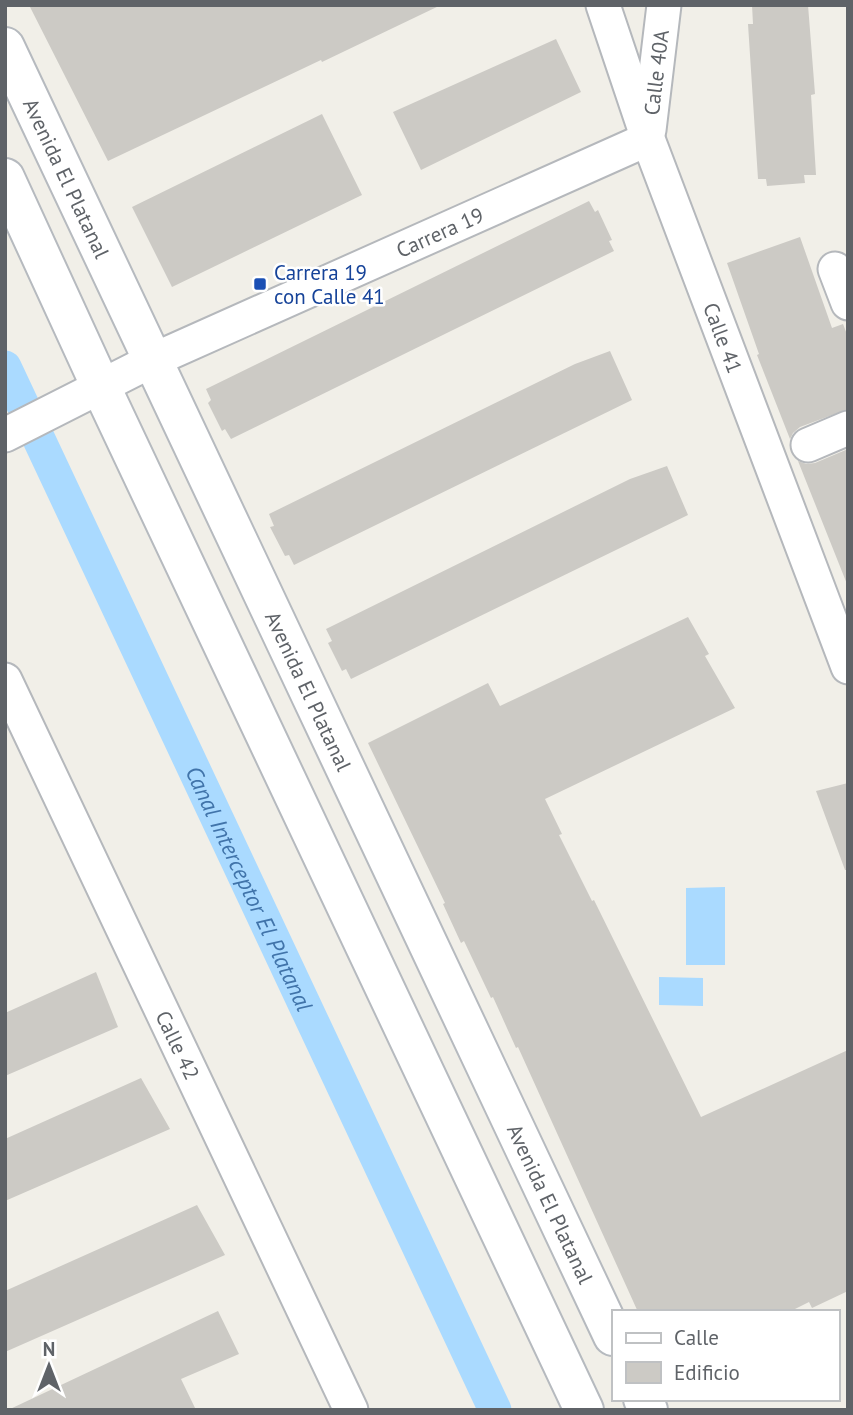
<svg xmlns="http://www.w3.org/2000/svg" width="853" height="1415" font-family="'PT Sans',sans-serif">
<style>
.water{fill:#aadaff}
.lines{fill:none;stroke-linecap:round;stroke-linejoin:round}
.canal{stroke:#aadaff;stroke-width:33}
.building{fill:#cccac5}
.street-casing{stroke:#b5b8bc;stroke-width:37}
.secondary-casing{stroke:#b6babf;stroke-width:42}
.street{stroke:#fff;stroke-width:33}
.secondary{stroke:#fff;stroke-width:38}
.transit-dot{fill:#1a4fb4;stroke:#fff;stroke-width:2.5}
.labels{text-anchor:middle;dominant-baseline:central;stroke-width:5;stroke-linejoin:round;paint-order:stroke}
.street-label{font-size:21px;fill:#5f6368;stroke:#fff}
.transit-label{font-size:21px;fill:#164399;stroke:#fff;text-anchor:start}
.water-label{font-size:23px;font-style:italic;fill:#4174aa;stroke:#fff}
</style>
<rect width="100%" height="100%" fill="#f1efe8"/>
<!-- water -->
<path class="water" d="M725 887V965H686V888Z
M659 977 703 978V1006L659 1005Z"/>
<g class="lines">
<!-- canal -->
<path class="canal" id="s1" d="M5 367 495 1410"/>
</g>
<!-- building -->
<path class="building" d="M29 5H441L322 62 321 60 108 161Z
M752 5H808L815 94 811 95 816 175H804L805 183 767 186 766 179H758L748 24H753Z
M556 39 581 92 421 170 393 112Z
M322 114 362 195 172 287 132 207Z
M589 201 595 212 598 210 612 240 609 241 614 251 231 439 225 429 222 431 208 403 211 400 206 389Z
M800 237 832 328 843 324 848 337V409L800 427 793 433 790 439 757 355 759 354 727 263Z
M610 351 632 400 294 565 289 555 285 556 270 527 274 526 269 514 575 364Z
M848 449V584H847L798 461 806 464 815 463Z
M667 466 688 515 351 679 346 669 342 671 328 643 332 641 326 629 630 479Z
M688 617 709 654 705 656 735 708 545 799 562 834 559 835 592 901 594 900 701 1117 848 1050V1291L812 1308 809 1302 789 1312H638L518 1047 516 1048 493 997 491 998 464 941 461 943 443 904 445 903 368 743 488 683 500 706Z
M848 783V870H845L816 791Z
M96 972 118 1027 5 1076V1013Z
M141 1078 170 1129 5 1201V1139Z
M197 1205 225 1255 5 1352V1291Z
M218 1311 239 1354 181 1379 196 1410H8Z"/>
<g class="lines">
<defs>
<g id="street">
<path id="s2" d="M603 5 648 139 848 667"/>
<path id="s3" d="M649 130 664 5"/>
<path d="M835 269 848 303"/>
<path id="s4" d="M5 435 151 361 648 139"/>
<path d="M808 445 848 428"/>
<path id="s5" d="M5 680 351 1410"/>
</g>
<g id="secondary">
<path id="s6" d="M5 47 613 1336"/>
<path d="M5 178 101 387 584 1410"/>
<path d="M643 1399 648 1410"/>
</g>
</defs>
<!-- street casing -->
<use href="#street" class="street-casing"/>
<!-- secondary casing -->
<use href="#secondary" class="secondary-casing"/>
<!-- street -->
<use href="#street" class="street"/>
<!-- secondary -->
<use href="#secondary" class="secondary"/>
</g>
<!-- markers -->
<rect class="transit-dot" x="253" y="277" width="14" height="14" rx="3.5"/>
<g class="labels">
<!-- street labels -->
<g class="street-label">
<text stroke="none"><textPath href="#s3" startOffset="58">Calle 40A</textPath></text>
<text stroke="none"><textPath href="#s6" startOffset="145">Avenida El Platanal</textPath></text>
<text stroke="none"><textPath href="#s4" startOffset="480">Carrera 19</textPath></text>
<text stroke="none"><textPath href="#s2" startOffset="354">Calle 41</textPath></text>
<text stroke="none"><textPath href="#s6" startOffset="712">Avenida El Platanal</textPath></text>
<text stroke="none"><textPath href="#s5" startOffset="404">Calle 42</textPath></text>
<text stroke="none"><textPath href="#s6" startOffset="1279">Avenida El Platanal</textPath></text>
</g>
<!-- transit labels -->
<g class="transit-label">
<text x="274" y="272">Carrera 19<tspan x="274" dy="24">con Calle 41</tspan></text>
</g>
<!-- water labels -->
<g class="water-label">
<text stroke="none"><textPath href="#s1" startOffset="576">Canal Interceptor El Platanal</textPath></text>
</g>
</g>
<!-- border -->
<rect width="853" height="1415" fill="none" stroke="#5f6368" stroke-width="14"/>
<!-- legend -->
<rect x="612" y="1310" width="228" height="91" fill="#ffffff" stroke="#bfc1c3" stroke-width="2"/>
<rect x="626" y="1333" width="35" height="10" fill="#ffffff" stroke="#bfc1c3" stroke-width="2"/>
<text x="674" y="1345" font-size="21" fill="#5f6368">Calle</text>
<rect x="626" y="1362" width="35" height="21" fill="#cccac5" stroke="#bfc1c3" stroke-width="2"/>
<text x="674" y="1380" font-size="21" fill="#5f6368">Edificio</text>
<!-- north arrow -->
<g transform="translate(49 1366)" stroke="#ffffff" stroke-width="5" paint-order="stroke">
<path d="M0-5L12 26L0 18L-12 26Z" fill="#5f6368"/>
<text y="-10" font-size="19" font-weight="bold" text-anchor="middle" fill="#5f6368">N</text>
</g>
</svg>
